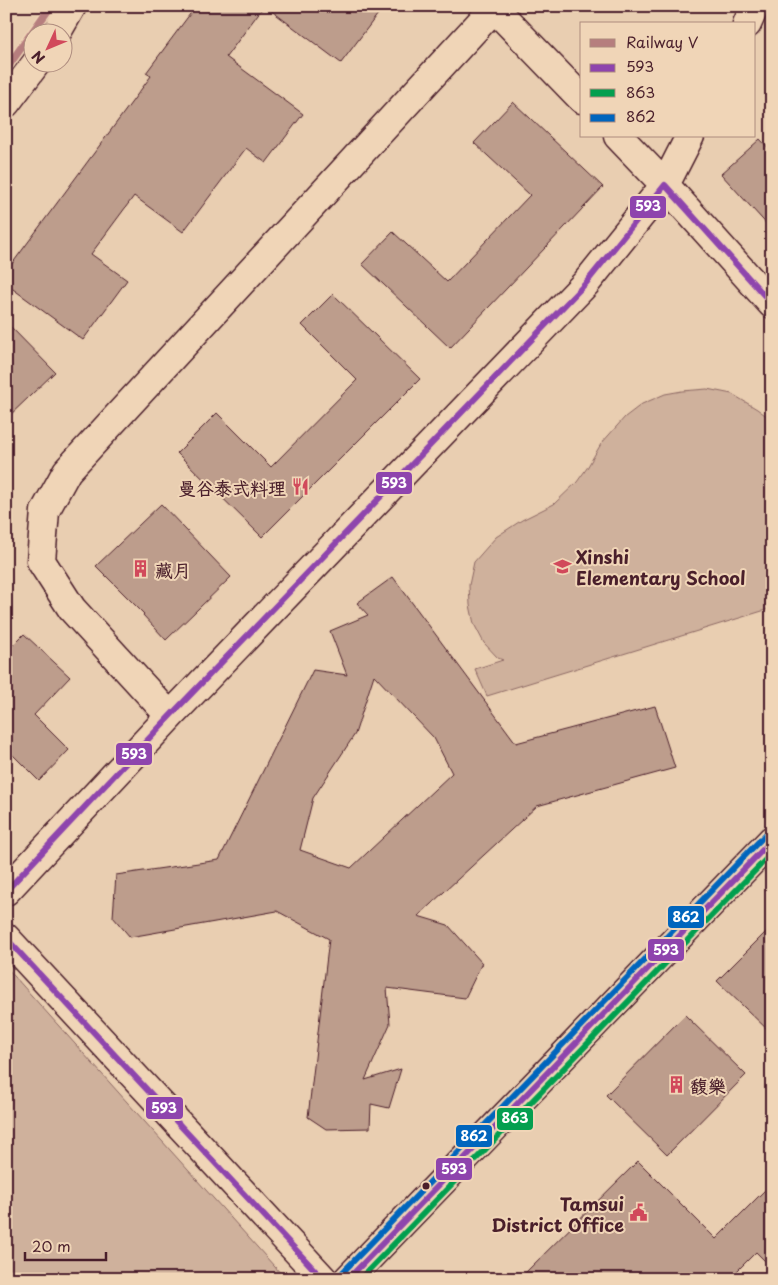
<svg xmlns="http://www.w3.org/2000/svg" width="778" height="1285" font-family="'Playpen Sans','LXGW WenKai TC',sans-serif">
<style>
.green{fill:#cfb19c;stroke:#8c6864}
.building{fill:#bd9d8c;stroke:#4a1f2b;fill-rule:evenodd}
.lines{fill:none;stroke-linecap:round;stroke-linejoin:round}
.minor-casing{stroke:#4a1f2b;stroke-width:31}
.major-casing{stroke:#4a1f2b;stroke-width:31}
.minor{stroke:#f0d5b7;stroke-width:28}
.major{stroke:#f0d5b7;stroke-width:28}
.bus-1-casing{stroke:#f0d5b7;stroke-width:10}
.bus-2-casing{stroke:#f0d5b7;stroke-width:10}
.bus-3-casing{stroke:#f0d5b7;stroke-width:10}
.bus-1{stroke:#8e44ad;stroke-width:6}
.bus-2{stroke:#049f4f;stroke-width:6}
.bus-3{stroke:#0065bd;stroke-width:6}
.rail-1-casing{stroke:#f0d5b7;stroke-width:11}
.rail-1{stroke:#b67e7e;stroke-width:8}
.bus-dot{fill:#4a1f2b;stroke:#f0d5b7;stroke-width:2}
.labels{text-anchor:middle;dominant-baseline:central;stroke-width:4;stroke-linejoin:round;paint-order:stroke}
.poi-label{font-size:18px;font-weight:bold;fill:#4a1f2b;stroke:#f0d5b7;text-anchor:start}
.line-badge{stroke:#f0d5b7;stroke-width:2}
.badge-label{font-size:14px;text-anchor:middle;font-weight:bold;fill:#fff}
</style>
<rect width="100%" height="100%" fill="#e9ceb1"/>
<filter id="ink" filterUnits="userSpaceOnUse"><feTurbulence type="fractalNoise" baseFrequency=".02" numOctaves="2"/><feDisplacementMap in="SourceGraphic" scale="10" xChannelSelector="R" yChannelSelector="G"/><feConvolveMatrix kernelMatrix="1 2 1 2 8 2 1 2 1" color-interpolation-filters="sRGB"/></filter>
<g filter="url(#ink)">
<!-- green -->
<path class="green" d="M707 389 732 394 757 409 772 420V608L487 696 475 669 503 660 498 658 484 643 474 624 470 605 469 585 474 562 496 537 522 520 554 504 577 482 587 468 601 444 625 417 642 404 665 394 682 391Z
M6 967 283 1276 280 1279H6Z"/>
<!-- building -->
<path class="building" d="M196 6H264L226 57 303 114 266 163 246 148 183 232 134 196 91 254 127 280 83 340 6 284V272L151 76 146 73Z
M265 6H384L341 63Z
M513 102 603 187 450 348 362 264 393 232 447 282 530 195 474 143Z
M760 139 772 152V230L721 174Z
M333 294 420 379 262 537 177 453 217 413 271 467 357 380 302 325Z
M6 322 55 372 6 419Z
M161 504 231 577 166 640 143 615 144 614 96 566Z
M393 577 516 743 655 706 675 768 537 806 418 916 448 925 482 963 465 998 387 988 390 1024 365 1080 401 1069 389 1108 371 1104 370 1128 326 1129 308 1117 329 939 277 911 130 937 113 917 116 875 219 860 313 670 347 675 330 631 368 615 357 603ZM374 675 434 738 452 773 351 868 300 850 313 798 355 734Z
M24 634 70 677 34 715 69 750 39 781 6 748V652Z
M772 926V1034L717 981Z
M685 1015 746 1075 667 1155 606 1095Z
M638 1161 716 1239 772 1183V1268L756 1252 729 1279H519Z"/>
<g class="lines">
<defs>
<path id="minor" d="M495 9 582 99
M747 24 755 6
M618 136 665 185 772 304
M170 716 72 609 41 561 45 511 67 471 496 6
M6 891 170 716 586 283 665 185 690 136
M6 938 323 1279
M348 1279 772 840"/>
<path id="major" d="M57 32 72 6
M6 103 37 62"/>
</defs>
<!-- minor casing -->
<use href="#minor" class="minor-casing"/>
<!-- major casing -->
<use href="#major" class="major-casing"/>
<!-- minor -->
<use href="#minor" class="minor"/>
<!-- major -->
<use href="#major" class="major"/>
<defs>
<path id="bus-1" d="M6 891 170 716 586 283 665 185 772 304
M6 938 323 1279
M348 1279 772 840"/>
<path id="bus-2" d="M360 1279 772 853"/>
<path id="bus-3" d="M342 1273 766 834"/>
</defs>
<!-- bus-1 casing -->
<use href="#bus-1" class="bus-1-casing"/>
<!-- bus-2 casing -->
<use href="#bus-2" class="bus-2-casing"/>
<!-- bus-3 casing -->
<use href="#bus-3" class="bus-3-casing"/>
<!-- bus-1 -->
<use href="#bus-1" class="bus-1"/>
<!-- bus-2 -->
<use href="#bus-2" class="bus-2"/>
<!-- bus-3 -->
<use href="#bus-3" class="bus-3"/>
<defs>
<path id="rail-1" d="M6 69 51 6"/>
</defs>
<!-- rail-1 casing -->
<use href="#rail-1" class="rail-1-casing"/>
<!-- rail-1 -->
<use href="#rail-1" class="rail-1"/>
</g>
</g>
<!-- icons -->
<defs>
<symbol id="restaurant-bare" viewBox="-9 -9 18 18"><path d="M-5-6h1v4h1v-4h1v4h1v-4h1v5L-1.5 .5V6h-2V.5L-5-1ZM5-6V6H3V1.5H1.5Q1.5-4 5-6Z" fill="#d1495b" stroke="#f0d5b7" stroke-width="2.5" paint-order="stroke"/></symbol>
<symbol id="school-bare" viewBox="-9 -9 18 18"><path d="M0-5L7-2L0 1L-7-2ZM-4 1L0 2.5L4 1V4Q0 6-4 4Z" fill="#d1495b" stroke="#f0d5b7" stroke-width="2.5" paint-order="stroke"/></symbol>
<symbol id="building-bare" viewBox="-9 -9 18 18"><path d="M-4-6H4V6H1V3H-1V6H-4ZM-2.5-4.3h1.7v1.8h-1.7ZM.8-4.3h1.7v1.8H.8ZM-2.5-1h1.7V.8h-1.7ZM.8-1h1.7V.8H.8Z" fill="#d1495b" stroke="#f0d5b7" stroke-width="2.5" paint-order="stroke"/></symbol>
<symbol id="civic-bare" viewBox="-9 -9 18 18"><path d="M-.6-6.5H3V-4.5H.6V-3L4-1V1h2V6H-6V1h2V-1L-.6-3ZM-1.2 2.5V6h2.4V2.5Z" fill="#d1495b" stroke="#f0d5b7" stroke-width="2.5" paint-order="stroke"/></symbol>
</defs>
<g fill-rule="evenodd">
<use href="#restaurant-bare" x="288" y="474" width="25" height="25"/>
<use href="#school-bare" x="550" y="554" width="25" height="25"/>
<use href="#building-bare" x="128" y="556" width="25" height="25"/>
<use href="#building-bare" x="664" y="1072" width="25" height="25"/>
<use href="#civic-bare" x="626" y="1200" width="25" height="25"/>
</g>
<!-- markers -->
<circle class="bus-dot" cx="426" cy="1186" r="4.5"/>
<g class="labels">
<!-- poi labels -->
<g class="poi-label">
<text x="286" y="487" text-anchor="end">曼谷泰式料理</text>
<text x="576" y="556">Xinshi<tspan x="576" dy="21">Elementary School</tspan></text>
<text x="155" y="569">藏月</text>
<text x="690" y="1085">馥樂</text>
<text x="624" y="1203" text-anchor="end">Tamsui<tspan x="624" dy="21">District Office</tspan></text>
</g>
</g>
<g class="line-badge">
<rect x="629" y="195" width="38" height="24" rx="5" fill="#8e44ad"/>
<rect x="375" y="471" width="38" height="24" rx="5" fill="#8e44ad"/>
<rect x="115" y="742" width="38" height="24" rx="5" fill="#8e44ad"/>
<rect x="667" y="905" width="38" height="24" rx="5" fill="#0065bd"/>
<rect x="647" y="938" width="38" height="24" rx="5" fill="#8e44ad"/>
<rect x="145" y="1096" width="39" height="24" rx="5" fill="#8e44ad"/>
<rect x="496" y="1107" width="38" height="24" rx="5" fill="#049f4f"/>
<rect x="455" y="1124" width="38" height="24" rx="5" fill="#0065bd"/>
<rect x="435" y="1157" width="38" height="24" rx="5" fill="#8e44ad"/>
</g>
<g class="badge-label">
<text x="648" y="211">593</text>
<text x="394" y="488">593</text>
<text x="134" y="759">593</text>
<text x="686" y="922">862</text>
<text x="666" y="955">593</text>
<text x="164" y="1113">593</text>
<text x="515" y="1123">863</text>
<text x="474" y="1141">862</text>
<text x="454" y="1174">593</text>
</g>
<!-- margin -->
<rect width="778" height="1285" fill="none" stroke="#f0d5b7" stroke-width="25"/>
<rect x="12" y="12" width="753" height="1260" fill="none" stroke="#4a1f2b" stroke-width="2" filter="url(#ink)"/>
<!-- legend -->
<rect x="580" y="22" width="175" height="115" fill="#f0d5b7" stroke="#ae8c7f"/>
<rect x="590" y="39" width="25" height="8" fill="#b67e7e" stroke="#ae8c7f"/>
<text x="626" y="48" font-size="15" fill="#4a1f2b">Railway V</text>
<rect x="590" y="64" width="25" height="8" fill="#8e44ad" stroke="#ae8c7f"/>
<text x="626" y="72" font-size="15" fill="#4a1f2b">593</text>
<rect x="590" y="89" width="25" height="8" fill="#049f4f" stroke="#ae8c7f"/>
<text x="626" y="98" font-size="15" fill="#4a1f2b">863</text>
<rect x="590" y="114" width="25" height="8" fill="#0065bd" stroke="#ae8c7f"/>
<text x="626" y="122" font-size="15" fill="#4a1f2b">862</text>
<!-- north arrow -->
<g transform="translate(48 48) rotate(226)"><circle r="24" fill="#f0d5b7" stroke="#ae8c7f"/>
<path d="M0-4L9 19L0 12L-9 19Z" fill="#d1495b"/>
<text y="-8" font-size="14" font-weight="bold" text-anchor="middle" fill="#4a1f2b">N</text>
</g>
<!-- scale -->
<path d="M25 1252v8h81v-8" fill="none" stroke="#4a1f2b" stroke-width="2.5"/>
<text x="32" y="1252" font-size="15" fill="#4a1f2b" stroke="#f0d5b7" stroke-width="4" paint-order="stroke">20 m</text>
</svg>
